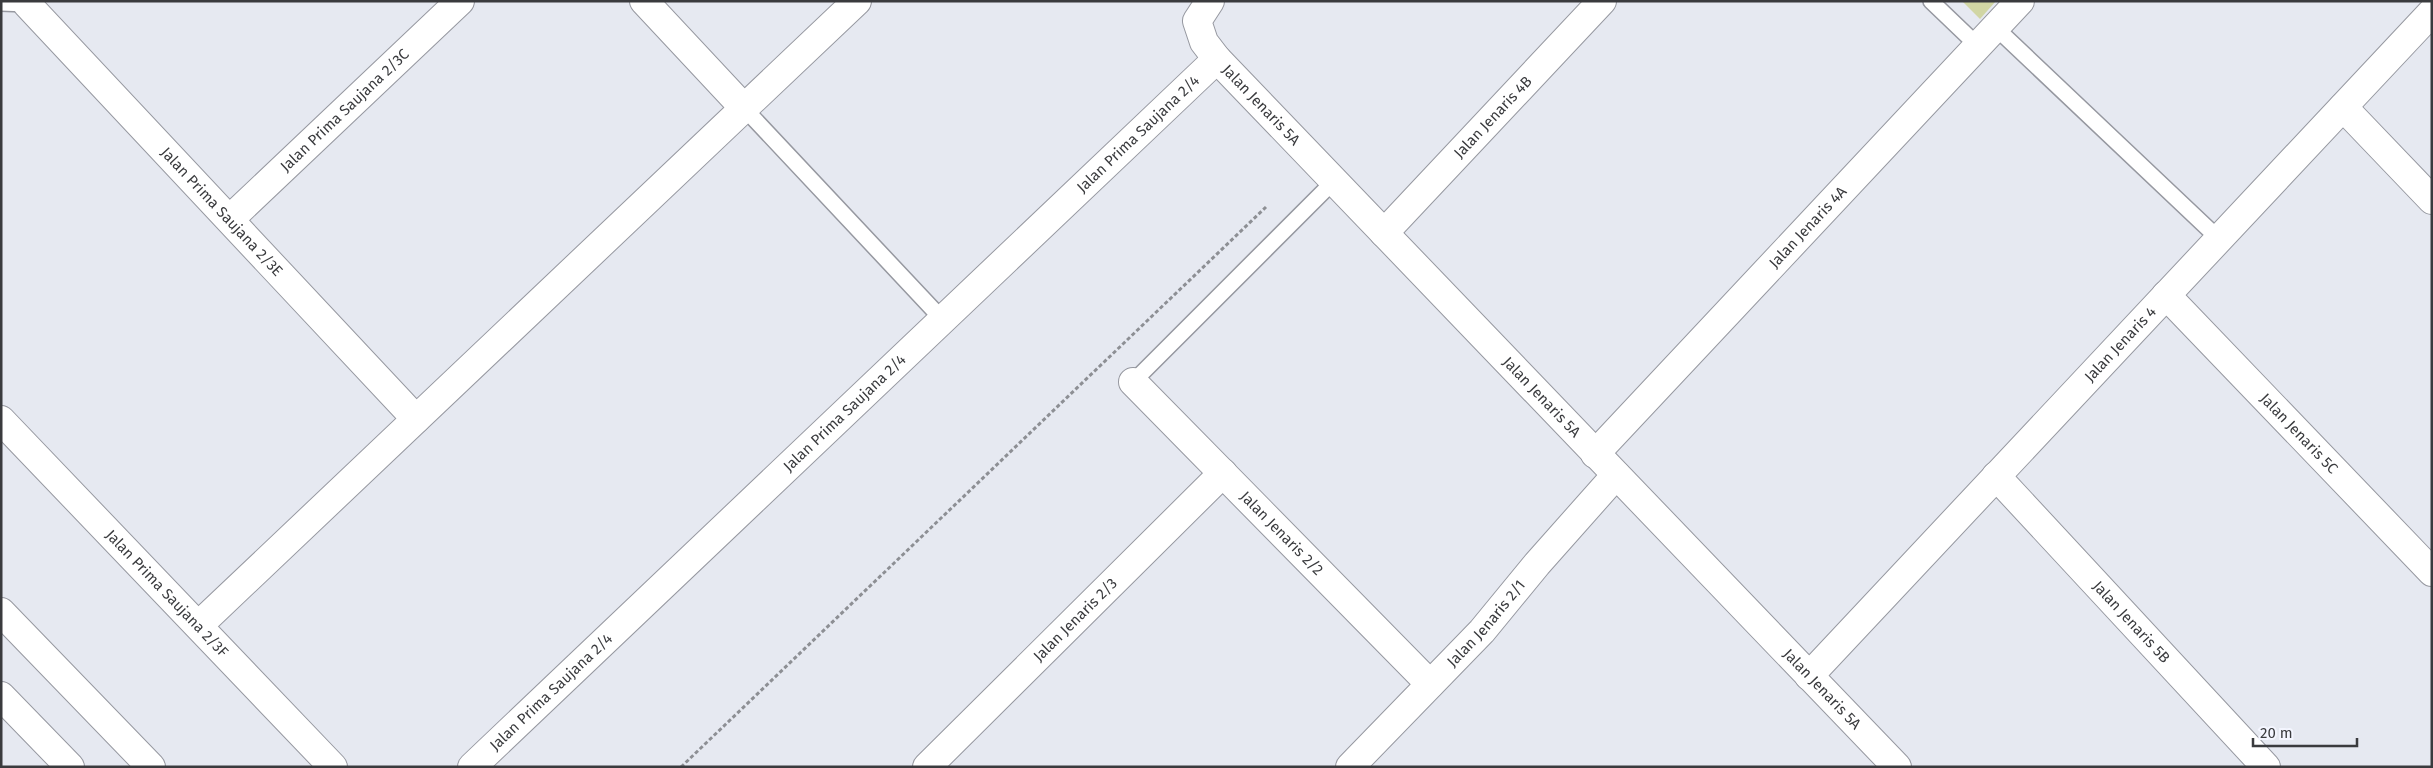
<svg xmlns="http://www.w3.org/2000/svg" width="2433" height="768" font-family="'Fira Sans',sans-serif">
<style>
.green{fill:#d1d6a4}
.lines{fill:none;stroke-linecap:round;stroke-linejoin:round}
.service-casing{stroke:#9698a0;stroke-width:18}
.minor-casing{stroke:#9698a0;stroke-width:30}
.tertiary-casing{stroke:#9698a0;stroke-width:30}
.path{stroke:#8d8f94;stroke-width:3;stroke-dasharray:4 2.5;stroke-linecap:butt}
.service{stroke:#fff;stroke-width:15}
.minor{stroke:#fff;stroke-width:28}
.tertiary{stroke:#fff;stroke-width:28}
.labels{text-anchor:middle;dominant-baseline:central;stroke-width:4;stroke-linejoin:round;paint-order:stroke}
.street-label{font-size:15px;fill:#3a3b3e;stroke:#f4f6ff}
</style>
<rect width="100%" height="100%" fill="#e6e9f1"/>
<!-- green -->
<path class="green" d="M1962 1H1996L1980 19Z"/>
<g class="lines">
<defs>
<path id="service" d="M1931 1 1978 46
M1 3 27 4
M1995 27 2219 239
M744 108 943 320
M1133 382 1334 181"/>
<g id="minor">
<path id="s1" d="M30 1 27 4 416 419"/>
<path d="M644 1 744 108"/>
<path id="s2" d="M1210 1 1197 21 1204 42 1217 59 1897 767"/>
<path d="M2343 107 2432 200"/>
<path id="s3" d="M230 219 460 1"/>
<path id="s4" d="M1384 233 1602 1"/>
<path id="s5" d="M2166 295 2432 572"/>
<path id="s6" d="M1133 382 1430 684"/>
<path id="s7" d="M1 420 333 767"/>
<path id="s8" d="M1595 454 2020 1"/>
<path id="s9" d="M1996 476 2266 767"/>
<path d="M199 625 857 1"/>
<path id="s10" d="M1809 676 2432 12"/>
<path id="s11" d="M472 767 1217 59"/>
<path id="s12" d="M927 767 1223 473"/>
<path id="s13" d="M1350 767 1482 631 1537 564 1616 475"/>
</g>
<path id="tertiary" d="M1 612 151 767
M1 696 70 767"/>
</defs>
<!-- service casing -->
<use href="#service" class="service-casing"/>
<!-- minor casing -->
<use href="#minor" class="minor-casing"/>
<!-- tertiary casing -->
<use href="#tertiary" class="tertiary-casing"/>
<!-- path -->
<path class="path" d="M681 767 1266 207"/>
<!-- service -->
<use href="#service" class="service"/>
<!-- minor -->
<use href="#minor" class="minor"/>
<!-- tertiary -->
<use href="#tertiary" class="tertiary"/>
</g>
<g class="labels">
<!-- street labels -->
<g class="street-label">
<text stroke="none"><textPath href="#s2" startOffset="131">Jalan Jenaris 5A</textPath></text>
<text stroke="none"><textPath href="#s3" startOffset="158">Jalan Prima Saujana 2/3C</textPath></text>
<text stroke="none"><textPath href="#s4" startOffset="159">Jalan Jenaris 4B</textPath></text>
<text stroke="none"><textPath href="#s11" startOffset="919">Jalan Prima Saujana 2/4</textPath></text>
<text stroke="none"><textPath href="#s1" startOffset="289">Jalan Prima Saujana 2/3E</textPath></text>
<text stroke="none"><textPath href="#s8" startOffset="311">Jalan Jenaris 4A</textPath></text>
<text stroke="none"><textPath href="#s10" startOffset="455">Jalan Jenaris 4</textPath></text>
<text stroke="none"><textPath href="#s2" startOffset="536">Jalan Jenaris 5A</textPath></text>
<text stroke="none"><textPath href="#s11" startOffset="514">Jalan Prima Saujana 2/4</textPath></text>
<text stroke="none"><textPath href="#s5" startOffset="192">Jalan Jenaris 5C</textPath></text>
<text stroke="none"><textPath href="#s6" startOffset="212">Jalan Jenaris 2/2</textPath></text>
<text stroke="none"><textPath href="#s7" startOffset="240">Jalan Prima Saujana 2/3F</textPath></text>
<text stroke="none"><textPath href="#s12" startOffset="209">Jalan Jenaris 2/3</textPath></text>
<text stroke="none"><textPath href="#s9" startOffset="199">Jalan Jenaris 5B</textPath></text>
<text stroke="none"><textPath href="#s13" startOffset="198">Jalan Jenaris 2/1</textPath></text>
<text stroke="none"><textPath href="#s2" startOffset="941">Jalan Jenaris 5A</textPath></text>
<text stroke="none"><textPath href="#s11" startOffset="109">Jalan Prima Saujana 2/4</textPath></text>
</g>
</g>
<!-- border -->
<rect width="2433" height="768" fill="none" stroke="#3a3b3e" stroke-width="5"/>
<!-- scale -->
<path d="M2253 738v8h104v-8" fill="none" stroke="#3a3b3e" stroke-width="2.5"/>
<text x="2260" y="738" font-size="15" fill="#3a3b3e" stroke="#f4f6ff" stroke-width="4" paint-order="stroke">20 m</text>
</svg>
